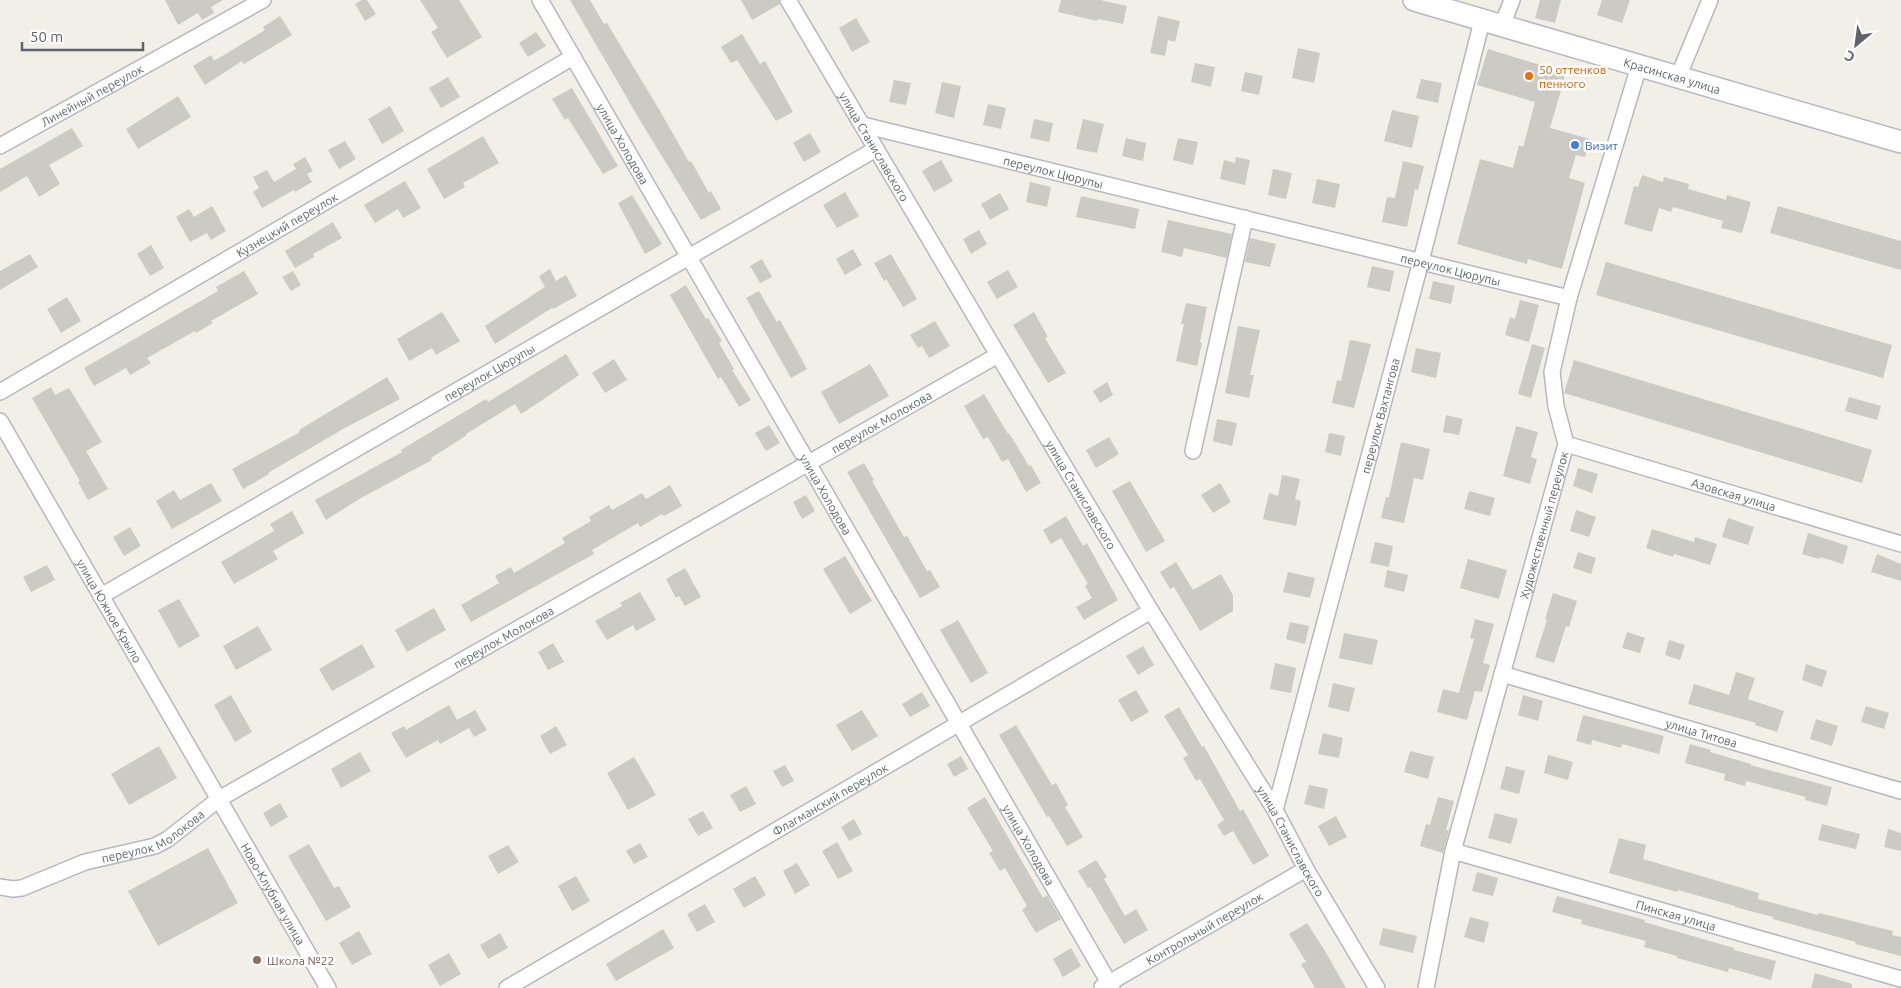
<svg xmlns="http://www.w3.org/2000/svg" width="1901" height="988" font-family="Ubuntu,sans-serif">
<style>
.building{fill:#cccac5}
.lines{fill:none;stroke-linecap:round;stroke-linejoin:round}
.minor-casing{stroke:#b5b8bc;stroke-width:18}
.secondary-casing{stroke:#b6babf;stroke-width:24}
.minor{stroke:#fff;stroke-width:15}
.secondary{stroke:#fff;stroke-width:21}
.food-dot{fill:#e8710a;stroke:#fff;stroke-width:2}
.shop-dot{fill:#3f7fe0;stroke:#fff;stroke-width:2}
.education-dot{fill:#8d6e63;stroke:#fff;stroke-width:2}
.labels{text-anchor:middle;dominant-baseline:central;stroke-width:5;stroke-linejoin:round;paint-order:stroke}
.food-label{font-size:12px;fill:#c56008;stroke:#fff;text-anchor:start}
.street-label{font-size:12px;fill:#5f6368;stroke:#fff}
.shop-label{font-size:12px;fill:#366cbe;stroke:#fff;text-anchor:start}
.education-label{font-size:12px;fill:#785e54;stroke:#fff;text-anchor:start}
</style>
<rect width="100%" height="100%" fill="#f1efe8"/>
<!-- building -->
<path class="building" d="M165 0H223L211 7 214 13 202 20 198 13 178 25Z
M362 0H367L376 14 365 21 355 4Z
M420 0H459L482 37 447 58 431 32 438 28Z
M570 0H590L604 24 607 23 660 111 689 162 691 161 709 193 711 191 721 209 701 220 641 122Z
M741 0H779L780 4 752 20Z
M1061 0H1100L1127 6 1123 24 1098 19 1097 21 1058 12Z
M1540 0H1561L1555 23 1535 18Z
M1602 0H1630L1622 23 1597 15Z
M280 16 292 35 244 64 242 61 205 85 193 66 211 55 214 61 265 30 263 27Z
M1158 16 1180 21 1175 42 1168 40 1165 56 1150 53Z
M856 18 870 42 852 52 839 28Z
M536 32 546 46 528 57 519 43Z
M742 34 760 64 765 61 793 112 776 121 737 60 731 63 721 47Z
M1298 48 1320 53 1314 83 1292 78Z
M1488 49 1566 73 1550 128 1590 139 1585 157 1576 155 1569 178 1585 183 1562 269 1528 259 1527 264 1457 244 1480 159 1513 168 1519 145 1523 147 1535 102 1477 85Z
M1195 63 1215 67 1211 87 1191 82Z
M1245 72 1263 76 1259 95 1241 91Z
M448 77 460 97 441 108 429 88Z
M1421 79 1442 83 1438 103 1416 98Z
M894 80 911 83 906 105 889 102Z
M942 82 961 86 954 118 935 113Z
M572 88 618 166 603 174 568 118 565 120 552 99Z
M178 96 191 117 138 149 126 129Z
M988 104 1006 108 1001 129 983 125Z
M390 106 404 131 382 144 368 119Z
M1392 110 1419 116 1412 148 1384 141Z
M1034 119 1053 123 1049 142 1030 138Z
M1083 119 1104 124 1097 153 1076 149Z
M72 128 83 146 49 165 60 184 39 197 27 176 0 192V169Z
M810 133 821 152 804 162 793 143Z
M483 136 499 163 463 183 465 187 444 199 427 169Z
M1126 138 1146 143 1143 161 1122 156Z
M1178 138 1198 142 1193 165 1173 160Z
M345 141 356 159 339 169 328 150Z
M305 157 313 171 307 174 312 182 295 192 294 190 262 208 253 192 259 188 253 177 267 170 274 182 296 169 293 164Z
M1236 157 1250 160 1245 185 1220 179 1224 160 1235 163Z
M941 160 953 181 934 192 922 171Z
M1403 161 1424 166 1418 190 1415 189 1407 227 1382 222 1387 197 1395 198Z
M1273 169 1292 173 1286 199 1268 195Z
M1642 175 1663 182 1664 177 1689 184 1688 189 1713 196 1726 200 1727 195 1751 202 1742 233 1721 228 1723 221 1673 207 1671 212 1659 208 1652 232 1624 224 1634 186 1638 187Z
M1317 179 1340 184 1335 208 1312 203Z
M405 181 421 208 403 218 398 209 375 223 364 205Z
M1030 182 1051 187 1047 207 1026 202Z
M845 192 859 216 837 228 823 205Z
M1000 193 1009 209 990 220 981 204Z
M632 195 662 244 645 254 618 203Z
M1081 196 1139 209 1135 229 1076 217Z
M212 206 226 231 211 240 207 233 190 242 176 217 189 209 194 217Z
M1778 206 1901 241V270L1770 233Z
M1168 220 1232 234 1227 258 1184 248 1182 257 1161 252Z
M333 222 342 238 313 254 314 257 295 268 285 251Z
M979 230 987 244 971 254 963 239Z
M1250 238 1276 244 1270 267 1245 262Z
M151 245 164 268 150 276 137 254Z
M853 249 862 265 845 275 836 259Z
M30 254 38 267 0 290V271Z
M891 254 917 299 903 307 886 279 884 281 874 263Z
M762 259 772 277 760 283 750 266Z
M1606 262 1892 345 1883 378 1596 295Z
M1372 266 1394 271 1390 292 1367 287Z
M550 269 556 281 566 275 577 296 553 309 552 308 495 344 485 326 545 287 539 276Z
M1008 270 1018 287 997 299 987 282Z
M244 271 258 294 211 321 213 323 196 333 195 331 147 358 151 363 130 375 126 368 94 386 84 368 218 291 216 287Z
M293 271 301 285 291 291 282 277Z
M1433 281 1455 286 1451 304 1429 299Z
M686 285 706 319 708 318 722 341 719 343 734 369 732 370 751 400 739 407 721 377 718 379 670 295Z
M759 291 777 322 780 320 807 369 791 378 746 298Z
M67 297 81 321 61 333 47 309Z
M1520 300 1539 305 1529 342 1505 335 1510 317 1515 319Z
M1186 303 1207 307 1200 342 1202 343 1197 366 1176 361 1184 324H1181Z
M442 312 460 341 436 355 432 348 409 361 397 339Z
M1034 312 1048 337 1045 338 1066 373 1048 383 1013 325Z
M935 321 950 346 929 358 922 346 918 348 910 335Z
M1238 326 1260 330 1250 375H1254L1249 398 1225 393Z
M1350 340 1371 344 1354 408 1332 403 1337 380 1341 381Z
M1532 344 1545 348 1531 398 1518 394Z
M1416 348 1441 353 1436 378 1411 372Z
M566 354 579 375 541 401 521 414 515 404 466 434 467 435 431 458 432 460 361 498 326 520 315 500 402 452 401 450 434 430 486 399 488 402Z
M614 359 627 380 605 393 592 373Z
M1574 360 1872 450 1862 483 1564 393Z
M870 364 889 396 839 424 821 392Z
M387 377 400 399 343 429 268 473 269 474 243 489 232 469 300 432 299 430Z
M1107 382 1113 395 1100 403 1093 391Z
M51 387 55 395 69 388 102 442 86 451 108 489 88 500 78 482 80 481 32 398Z
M984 394 1008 434 1009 433 1029 466 1031 465 1041 483 1026 492 1008 459 1002 462 988 437 983 439 964 406Z
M1849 397 1881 406 1877 420 1845 411Z
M1446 415 1463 419 1459 435 1443 432Z
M1217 419 1237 423 1232 446 1213 441Z
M769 425 780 443 766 451 755 433Z
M1516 426 1538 432 1531 457 1537 459 1530 484 1503 476Z
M1329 433 1345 436 1341 456 1325 452Z
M1109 437 1119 454 1096 468 1086 450Z
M1401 442 1430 449 1423 480 1414 478 1404 523 1381 518 1386 497H1389Z
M864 463 874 480 872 481 904 537 907 536 927 571 930 570 940 587 920 598 847 472Z
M1578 468 1598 474 1592 493 1573 486Z
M1282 475 1300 479 1295 499 1301 501 1296 526 1263 519 1269 493 1278 496Z
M1130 481 1165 541 1146 552 1112 491Z
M211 483 222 501 172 529 156 501 174 490 180 500Z
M1220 483 1231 502 1213 513 1201 495Z
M670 485 682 506 664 516 662 514 640 527 638 523 592 550 594 554 471 622 461 605 499 583 495 576 511 567 514 573 565 543 562 538 591 521 589 517 609 505 612 510 642 493 646 499Z
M1469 491 1495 498 1490 516 1464 509Z
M806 495 815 511 802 519 793 502Z
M1576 510 1596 517 1589 537 1570 531Z
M292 511 304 533 273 551 278 559 234 584 221 562 274 531 270 524Z
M1066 516 1083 546 1087 543 1118 600 1084 620 1076 607 1092 598 1085 586 1088 584 1061 538 1051 544 1043 530Z
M1728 518 1754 527 1748 545 1722 537Z
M130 527 141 546 124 556 113 537Z
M1652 529 1694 542 1695 537 1717 544 1710 565 1674 554 1673 557 1646 548Z
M1808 533 1848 546 1843 564 1820 557 1819 559 1802 554Z
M1375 542 1393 546 1389 567 1370 563Z
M1578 552 1596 558 1591 574 1573 568Z
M1877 554 1901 564V581L1871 572Z
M845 556 872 601 850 614 823 569Z
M1468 559 1507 570 1499 599 1460 588Z
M1176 562 1193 590 1221 574 1233 595V611L1200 631 1174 587 1170 589 1160 572Z
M47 565 55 580 31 592 23 577Z
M685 568 701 597 685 606 679 596 676 598 666 579Z
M1387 570 1408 575 1404 592 1384 587Z
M1288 572 1315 578 1310 598 1283 592Z
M640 592 656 620 636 631 633 625 607 640 595 621 622 606 620 603Z
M1553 593 1577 601 1569 627 1566 626 1554 663 1535 657 1547 620 1545 619Z
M179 599 200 636 179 648 158 610Z
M434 608 446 630 407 652 395 630Z
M1475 619 1494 624 1483 663 1490 665 1482 692 1475 691 1467 720 1437 712 1443 689 1459 693 1474 639 1470 638Z
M958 620 988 673 971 683 940 630Z
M1290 622 1309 626 1305 644 1286 639Z
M258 626 272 650 236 670 223 646Z
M1627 632 1645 638 1640 653 1622 648Z
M1344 633 1378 640 1372 665 1339 658Z
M1669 640 1685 645 1680 660 1665 655Z
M553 643 564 662 548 670 538 652Z
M362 644 375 667 332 691 319 669Z
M1143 646 1154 665 1138 675 1126 656Z
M1275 663 1296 668 1291 693 1270 689Z
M1806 664 1827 671 1822 687 1802 680Z
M1736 672 1755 678 1748 699 1784 711 1777 732 1755 725 1756 723 1688 704 1694 684 1729 695Z
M1333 683 1355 688 1349 712 1328 707Z
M1136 690 1149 712 1131 722 1118 700Z
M922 692 930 706 910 717 902 704Z
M231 695 252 732 235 742 214 705Z
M1523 695 1543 701 1538 721 1518 715Z
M449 705 457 720 475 710 487 730 474 737 469 728 440 744 438 740 406 758 391 733 404 726 406 730Z
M1866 706 1889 713 1884 729 1861 722Z
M1179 707 1202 747 1204 746 1240 811 1243 809 1269 856 1253 865 1233 831 1224 836 1217 825 1224 820 1200 779 1196 781 1183 758 1188 755 1164 716Z
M862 710 878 736 852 751 836 725Z
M1583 715 1664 736 1659 754 1622 744 1621 748 1592 740 1591 745 1576 741Z
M1816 719 1838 726 1832 746 1810 739Z
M1016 725 1052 785 1056 783 1068 805 1065 807 1083 837 1067 846 1049 816 1047 817 999 735Z
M556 726 567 745 550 754 540 736Z
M1323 733 1343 738 1339 758 1318 754Z
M1690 744 1711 750 1710 752 1751 764 1750 765 1832 787 1827 806 1805 800 1806 797 1746 781 1745 786 1724 780 1725 774 1685 763Z
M159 746 177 778 129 805 111 774Z
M1410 751 1434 757 1428 779 1404 772Z
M360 752 371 771 341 788 331 769Z
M1548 755 1573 762 1568 780 1544 773Z
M961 756 968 769 954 777 947 764Z
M634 757 656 795 628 810 607 773Z
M785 765 794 781 782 787 773 771Z
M1506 766 1525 771 1519 794 1500 789Z
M1309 785 1328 789 1324 809 1304 804Z
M746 786 756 804 740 812 730 795Z
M985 797 1043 898 1047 895 1061 919 1036 933 1022 910 1027 906 1005 868 1000 871 989 853 993 851 967 808Z
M1438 797 1454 801 1446 830H1449L1443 853 1420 846 1426 824 1430 825Z
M280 803 288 817 271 827 263 813Z
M703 811 713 828 698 836 688 819Z
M1495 813 1518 819 1511 844 1488 838Z
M1336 816 1347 837 1329 846 1318 826Z
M854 819 862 834 849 841 841 827Z
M1822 824 1860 834 1856 849 1818 840Z
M1888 829 1901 833V851L1884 847Z
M1619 838 1646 845 1643 859 1759 893 1758 899 1818 915 1819 913 1893 931 1892 935 1901 937V956L1855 944 1856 942 1773 919V917L1735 907V906L1678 890 1677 892 1609 873Z
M837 842 853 871 838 879 822 851Z
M640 843 648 857 634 864 626 851Z
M309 844 334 888 339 886 351 907 326 921 288 856Z
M508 845 519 862 498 874 488 856Z
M208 848 238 903 158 946 128 891Z
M1096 860 1107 877 1104 879 1125 916 1136 909 1148 930 1124 944 1090 887 1088 888 1078 871Z
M797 863 810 885 795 894 783 871Z
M1477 872 1498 878 1493 896 1472 891Z
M576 876 590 901 572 911 558 886Z
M755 876 766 895 744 908 733 889Z
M1557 896 1645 920 1644 922 1734 948V950L1776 961 1771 980 1729 968 1728 972 1677 958V956L1644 947 1646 941 1581 924 1582 920 1552 912Z
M705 904 715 922 697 932 687 914Z
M1470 917 1489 922 1484 943 1464 937Z
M1307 923 1325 951 1346 988H1315L1301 964 1306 962 1289 934Z
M1383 928 1417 936 1413 953 1379 945Z
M663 929 674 948 616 981 606 964Z
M359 931 372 954 352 965 339 943Z
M500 933 508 948 488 959 480 945Z
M1071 948 1081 966 1063 977 1053 959Z
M449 953 461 974 440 986 428 965Z
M1815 973 1852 984V988H1811Z"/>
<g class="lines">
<defs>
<g id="minor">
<path id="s1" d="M540 0 1112 988"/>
<path id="s2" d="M788 0 998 355 1151 611 1275 810 1306 869 1377 988"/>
<path d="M1502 26 1512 0"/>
<path d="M1678 77 1710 0"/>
<path id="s3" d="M863 125 1569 298"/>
<path id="s4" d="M0 146 263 0"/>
<path id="s5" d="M0 392 573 57"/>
<path id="s6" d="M0 421 328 988"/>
<path id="s7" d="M1566 444 1901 544"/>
<path d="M1193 451 1245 218"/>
<path id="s8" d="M101 596 876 149"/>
<path id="s9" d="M1502 674 1901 791"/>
<path id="s10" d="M1275 810 1421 261 1482 21"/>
<path id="s11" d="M1453 851 1901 979"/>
<path id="s12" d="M0 887 13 889 22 888 85 862 155 846 168 839 219 799 998 355"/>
<path id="s13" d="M1102 987 1306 869"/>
<path id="s14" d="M507 988 1151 611"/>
<path id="s15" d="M1426 988 1453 851 1566 444 1556 406 1552 372 1569 298 1639 66"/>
</g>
<g id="secondary">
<path id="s16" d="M1414 0 1901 142"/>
</g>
</defs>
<!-- minor casing -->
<use href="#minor" class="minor-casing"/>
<!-- secondary casing -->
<use href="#secondary" class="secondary-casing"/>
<!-- minor -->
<use href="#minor" class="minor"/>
<!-- secondary -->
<use href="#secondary" class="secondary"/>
</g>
<!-- markers -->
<circle class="food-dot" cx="1529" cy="76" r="5"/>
<circle class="shop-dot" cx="1575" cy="145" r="5"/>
<circle class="education-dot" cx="257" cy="960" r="5"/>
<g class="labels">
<!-- food labels -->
<g class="food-label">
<text x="1539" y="69">50 оттенков<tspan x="1539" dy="14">пенного</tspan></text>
</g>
<!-- street labels -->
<g class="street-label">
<text stroke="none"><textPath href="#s16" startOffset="269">Красинская улица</textPath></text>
<text stroke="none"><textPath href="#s4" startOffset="105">Линейный переулок</textPath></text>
<text stroke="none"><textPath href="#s1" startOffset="166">улица Холодова</textPath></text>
<text stroke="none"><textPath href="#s2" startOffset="170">улица Станиславского</textPath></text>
<text stroke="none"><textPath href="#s3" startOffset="196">переулок Цюрупы</textPath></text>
<text stroke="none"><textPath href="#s5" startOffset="332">Кузнецкий переулок</textPath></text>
<text stroke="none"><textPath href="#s3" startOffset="605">переулок Цюрупы</textPath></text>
<text stroke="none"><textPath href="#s8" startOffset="448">переулок Цюрупы</textPath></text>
<text stroke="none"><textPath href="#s10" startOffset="408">переулок Вахтангова</textPath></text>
<text stroke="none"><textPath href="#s12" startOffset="1004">переулок Молокова</textPath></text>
<text stroke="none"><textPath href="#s1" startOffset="571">улица Холодова</textPath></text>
<text stroke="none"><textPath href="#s7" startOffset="175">Азовская улица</textPath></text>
<text stroke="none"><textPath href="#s2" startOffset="575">улица Станиславского</textPath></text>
<text stroke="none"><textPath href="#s15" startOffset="478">Художественный переулок</textPath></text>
<text stroke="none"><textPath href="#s6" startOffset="219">улица Южное Крыло</textPath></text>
<text stroke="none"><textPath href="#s12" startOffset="569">переулок Молокова</textPath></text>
<text stroke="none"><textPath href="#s9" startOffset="208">улица Титова</textPath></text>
<text stroke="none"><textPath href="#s14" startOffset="374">Флагманский переулок</textPath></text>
<text stroke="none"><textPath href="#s12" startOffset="164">переулок Молокова</textPath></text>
<text stroke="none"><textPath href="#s2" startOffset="980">улица Станиславского</textPath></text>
<text stroke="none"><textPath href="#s1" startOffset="976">улица Холодова</textPath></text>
<text stroke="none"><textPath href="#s6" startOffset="546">Ново-Клубная улица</textPath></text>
<text stroke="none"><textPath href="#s11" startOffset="232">Пинская улица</textPath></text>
<text stroke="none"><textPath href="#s13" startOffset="118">Контрольный переулок</textPath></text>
</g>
<!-- shop labels -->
<g class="shop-label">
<text x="1585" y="145">Визит</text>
</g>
<!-- education labels -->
<g class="education-label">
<text x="267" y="960">Школа №22</text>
</g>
</g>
<!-- north arrow -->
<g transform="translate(1856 45) rotate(209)" stroke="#ffffff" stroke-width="4" paint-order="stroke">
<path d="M0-4L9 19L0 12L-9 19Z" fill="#5f6368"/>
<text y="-8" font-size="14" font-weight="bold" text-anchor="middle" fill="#5f6368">С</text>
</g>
<!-- scale -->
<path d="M22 42v8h121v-8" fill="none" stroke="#5f6368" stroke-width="2.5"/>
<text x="30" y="42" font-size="15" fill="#5f6368" stroke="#ffffff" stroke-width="4" paint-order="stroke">50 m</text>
</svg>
